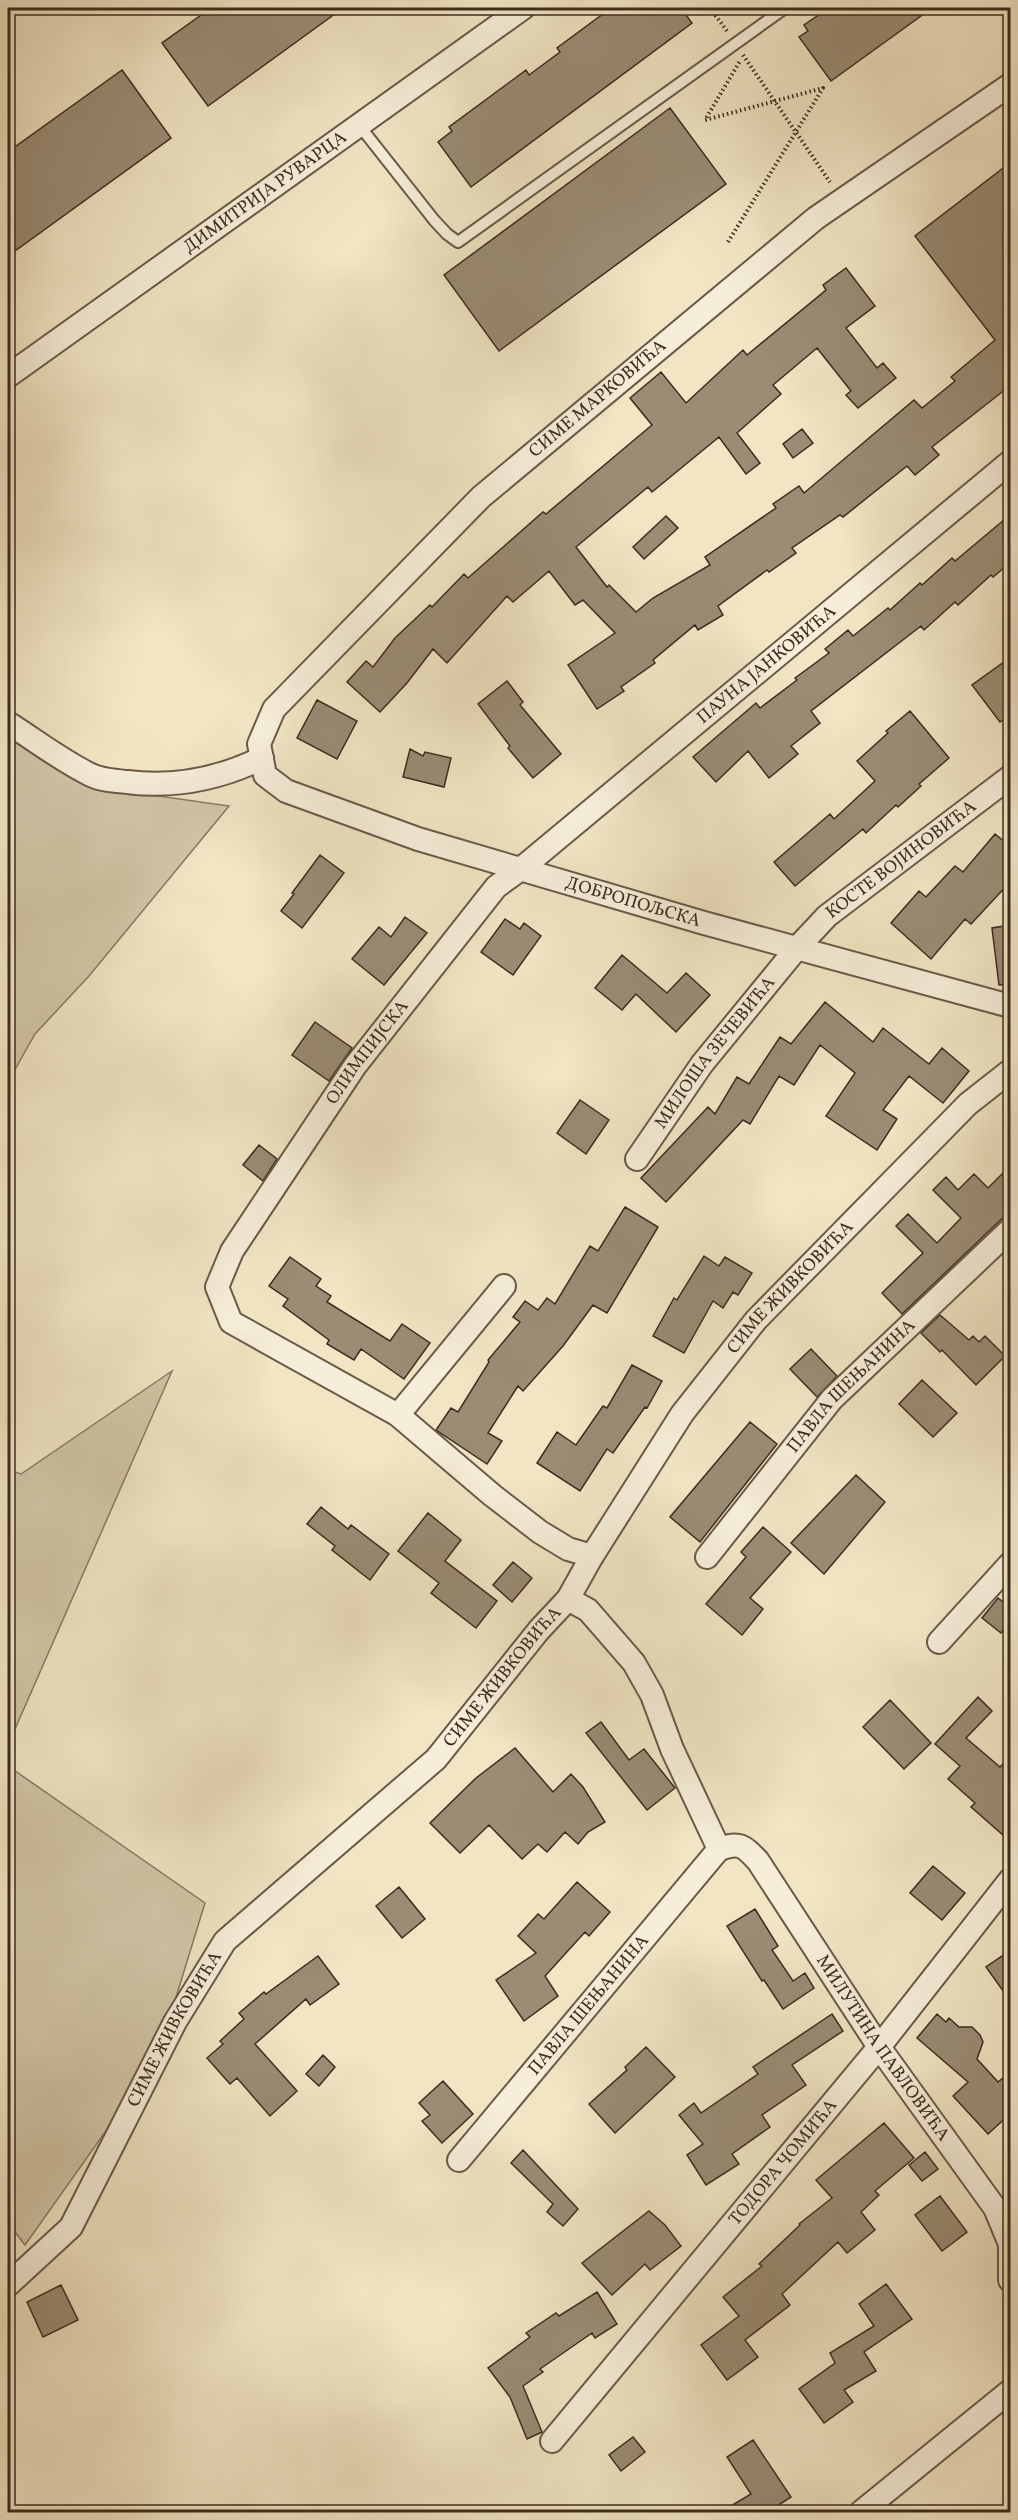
<svg xmlns="http://www.w3.org/2000/svg" width="1018" height="2520" font-family="Vollkorn,serif">
<style>
.green{fill:#d2c6a8;stroke:#877964;stroke-width:1.5}
.building{fill:#9a8c75;stroke:#3c2c1f;stroke-width:1.5}
.lines{fill:none;stroke-linecap:round;stroke-linejoin:round}
.service-casing{stroke:#695a48;stroke-width:14}
.minor-casing{stroke:#695a48;stroke-width:26}
.path{stroke:#3c2c1f;stroke-width:4;stroke-dasharray:1.5 3;stroke-linecap:butt}
.service{stroke:#f6eed9;stroke-width:10}
.minor{stroke:#f6eed9;stroke-width:22}
.labels{text-anchor:middle;dominant-baseline:central;stroke-width:4.5;stroke-linejoin:round;paint-order:stroke}
.street-label{font-size:18px;fill:#3c2c1f;stroke:#f6eed9}
</style>
<rect width="100%" height="100%" fill="#f1e5c4"/>
<filter id="stains"><feTurbulence type="fractalNoise" baseFrequency=".00333" numOctaves="4"/><feColorMatrix values="0 0 0 0 .2 0 0 0 0 .09 0 0 0 0 .02 0 0 0 .5 -.17"/></filter>
<radialGradient id="worn" r=".72"><stop offset=".6" stop-color="#630" stop-opacity="0"/><stop offset="1" stop-color="#630" stop-opacity=".3"/></radialGradient>
<!-- green -->
<path class="green" d="M8 729 95 787 229 806 89 976 35 1034 8 1082Z
M172 1371 8 1745V1470L21 1474Z
M8 1766 205 1903 157 2059 25 2245 8 2223Z"/>
<!-- building -->
<path class="building" d="M211 8H343L208 106 162 43Z
M611 8H681L692 23 471 187 438 142 452 131 449 127 526 70 529 75 560 52 557 48Z
M829 8H932L831 81 799 37 808 31 804 25Z
M122 70 171 138 8 256V152Z
M670 108 726 184 499 351 444 275Z
M1011 162V385L932 447 939 455 915 475 907 466 843 517 840 515 792 548 796 553 769 572 767 570 718 606 723 615 698 630 695 625 653 660 655 663 621 687 624 691 597 709 568 665 615 633 583 600 575 605 549 571 513 602 507 596 447 663 433 649 407 683 380 712 347 682 366 661 373 667 395 638 430 605 432 607 464 574 468 578 543 512 546 514 652 425 630 398 661 372 686 403 743 350 747 355 826 290 823 285 846 268 875 306 846 328 877 368 883 363 896 378 858 408 846 395 851 391 817 348 773 385 781 394 737 433 760 463 746 474 719 437 652 492 648 487 576 547 607 587 609 585 636 612 653 598 710 565 705 557 776 508 773 504 799 486 804 493 914 400 922 408 955 381 951 377 995 340 915 236Z
M802 429 813 443 793 458 783 444Z
M1011 514V562L993 577 991 575 958 605 955 602 924 630 921 626 811 711 820 723 791 746 798 754 769 778 748 751 716 782 693 757 756 703 760 708 797 680 795 678 829 653 825 649 848 630 853 636 888 608 890 610 920 583 922 585 952 558 955 561Z
M666 516 678 528 644 559 633 547Z
M1011 657V714L1000 722 972 685Z
M507 681 523 702 520 705 561 754 533 778 508 748 510 746 478 704Z
M317 700 357 721 337 759 297 738Z
M910 711 949 758 919 784 921 786 898 807 896 805 866 833 863 829 795 886 774 862 830 814 834 819 875 781 857 761 888 733 886 731Z
M410 749 423 756 425 752 451 758 444 787 403 777Z
M995 834 1011 847V881L971 924 965 919 931 959 891 923 919 891 926 897 955 866 963 872Z
M320 855 344 873 302 928 281 911 294 894 292 893Z
M405 917 427 933 384 985 352 959 379 927 391 937Z
M505 919 520 929 524 923 541 936 513 975 481 952Z
M1011 925V984L999 985 992 928Z
M622 955 667 993 686 973 710 995 676 1032 636 994 622 1010 595 988Z
M825 1002 873 1042 883 1028 929 1064 942 1048 969 1071 943 1103 909 1076 883 1110 897 1119 877 1150 826 1116 855 1073 820 1045 794 1085 779 1076 750 1124 743 1120 666 1202 641 1178 708 1107 715 1114 737 1077 749 1084 780 1037 791 1044Z
M315 1022 352 1048 329 1081 292 1055Z
M580 1100 609 1120 586 1154 557 1133Z
M259 1145 277 1159 263 1181 243 1165Z
M1011 1165V1210L902 1314 882 1293 923 1253 896 1226 908 1214 937 1243 961 1218 933 1190 946 1177 958 1190 974 1174 988 1188Z
M625 1207 658 1227 607 1313 593 1305 563 1346 523 1391 518 1386 488 1433 502 1441 487 1464 436 1430 451 1408 458 1412 489 1362 488 1360 520 1322 513 1317 525 1301 538 1310 547 1298 555 1304 590 1246 598 1251Z
M704 1256 719 1266 725 1257 752 1273 738 1295 733 1292 723 1308 713 1301 684 1353 653 1336 674 1298 677 1300Z
M290 1257 321 1279 316 1286 331 1296 327 1302 390 1341 402 1324 430 1343 404 1379 361 1349 354 1360 327 1344 329 1340 283 1306 288 1299 269 1286Z
M940 1315 969 1340 973 1336 979 1342 985 1336 1005 1356 976 1385 942 1350 940 1352 921 1333Z
M811 1349 837 1376 817 1397 790 1369Z
M632 1365 662 1381 647 1408 645 1407 613 1453 607 1449 580 1491 537 1463 557 1432 576 1445 603 1406 607 1408Z
M922 1380 957 1413 933 1437 899 1404Z
M750 1422 777 1444 700 1542 670 1517Z
M856 1475 885 1502 824 1574 791 1543Z
M321 1507 348 1529 351 1525 389 1554 370 1580 332 1550 335 1546 307 1524Z
M428 1513 461 1540 445 1561 497 1601 476 1628 431 1593 439 1583 398 1551Z
M763 1527 791 1552 750 1598 763 1609 742 1635 706 1604 746 1557 741 1552Z
M513 1562 532 1578 512 1602 493 1585Z
M998 1598 1011 1608V1621L1001 1633 982 1618Z
M978 1697 992 1711 966 1738 1000 1767 1011 1756V1842L971 1807 975 1803 948 1779 960 1766 935 1744Z
M890 1700 931 1743 904 1769 863 1727Z
M601 1722 629 1760 644 1749 675 1788 647 1810 586 1733Z
M515 1748 553 1792 571 1774 583 1787 605 1822 588 1832 578 1844 565 1832 547 1852 538 1844 522 1859 489 1825 460 1853 430 1823 476 1778Z
M933 1866 965 1893 942 1920 910 1893Z
M577 1882 610 1912 589 1936 585 1932 545 1976 558 1996 524 2021 496 1980 536 1953 518 1936 538 1914 544 1919Z
M399 1887 425 1919 402 1938 376 1906Z
M755 1909 778 1946 772 1950 793 1981 805 1973 814 1988 783 2009 764 1980 762 1981 727 1926Z
M1011 1950V2002L986 1967Z
M318 1956 339 1984 310 2005 306 1999 255 2044 297 2091 270 2116 237 2078 230 2084 207 2058 223 2044 220 2041 244 2019 239 2013 264 1992 266 1994Z
M832 2014 843 2031 792 2065 806 2085 762 2115 770 2127 732 2154 739 2164 706 2185 687 2155 703 2144 679 2115 694 2103 701 2113 758 2074 753 2067Z
M937 2014 946 2022 949 2018 959 2027H972L980 2035 983 2042 977 2059 998 2082 1011 2071V2113L988 2134 953 2096 968 2082 917 2038Z
M646 2047 675 2077 615 2133 589 2104 627 2070 625 2067Z
M323 2055 335 2067 319 2086 306 2074Z
M443 2081 473 2114 442 2143 422 2121 430 2115 419 2103Z
M884 2123 914 2158 875 2191 879 2195 861 2212 875 2230 847 2253 838 2242 782 2294 790 2305 745 2340 758 2357 727 2380 701 2345 739 2316 723 2297 762 2266 759 2264 800 2225 799 2224 832 2198 816 2180Z
M523 2150 578 2209 563 2226 547 2212 553 2204 511 2163Z
M925 2152 938 2169 922 2181 909 2165Z
M940 2196 967 2232 942 2251 915 2215Z
M649 2211 665 2225 681 2246 650 2270 645 2264 612 2295 582 2263Z
M886 2284 912 2319 864 2352 876 2371 844 2390 853 2402 824 2423 799 2389 835 2363 830 2353 874 2326 859 2304Z
M61 2285 78 2320 43 2337 27 2302Z
M597 2292 617 2324 595 2338 592 2333 540 2369 543 2372 523 2386 542 2432 527 2439 510 2397 488 2368 530 2337 526 2333 556 2313 559 2316Z
M633 2437 645 2452 621 2471 609 2455Z
M753 2440 791 2497 768 2512H721L751 2494 727 2457Z"/>
<g class="lines">
<defs>
<path id="service" d="M359 125 434 220 447 234 458 242 785 8"/>
<g id="minor">
<path id="s1" d="M1010 85 816 218 481 497 274 709 259 744 265 775 286 791 418 839 704 923 1010 1006"/>
<path id="s2" d="M8 376 523 8"/>
<path d="M8 723C35 740 62 761 91 775 101 780 115 781 127 782 175 788 219 779 262 758"/>
<path id="s3" d="M637 1159 702 1064 797 948 827 916 1010 777"/>
<path d="M398 1415 504 1286"/>
<path id="s4" d="M592 1556 568 1549 540 1532 492 1495 398 1415 231 1322 217 1287 232 1251 355 1066 496 887 522 868 1010 462"/>
<path id="s5" d="M707 1557 832 1399 1010 1230"/>
<path d="M568 1599 588 1610 634 1663 652 1695 672 1749 719 1849"/>
<path d="M939 1642 1010 1564"/>
<path id="s6" d="M719 1849C740 1842 743 1845 758 1861L879 2047 995 2208 1010 2244V2280"/>
<path id="s7" d="M459 2160 719 1849"/>
<path id="s8" d="M8 2285 71 2227 175 2022 225 1941 436 1759 539 1630 568 1599 592 1556 682 1414 756 1320 968 1104 1010 1071"/>
<path id="s9" d="M552 2441 879 2047 1010 1880"/>
<path d="M861 2512 1010 2391"/>
</g>
</defs>
<!-- service casing -->
<use href="#service" class="service-casing"/>
<!-- minor casing -->
<use href="#minor" class="minor-casing"/>
<!-- path -->
<path class="path" d="M710 8 727 31
M743 55 830 182
M728 242 823 88 705 120 740 61"/>
<!-- service -->
<use href="#service" class="service"/>
<!-- minor -->
<use href="#minor" class="minor"/>
</g>
<g class="labels">
<!-- street labels -->
<g class="street-label">
<text stroke="none"><textPath href="#s2" startOffset="316">ДИМИТРИЈА РУВАРЦА</textPath></text>
<text transform="translate(598 399) rotate(-40)">СИМЕ МАРКОВИЋА</text>
<text stroke="none"><textPath href="#s4" startOffset="1310">ПАУНА ЈАНКОВИЋА</textPath></text>
<text stroke="none"><textPath href="#s3" startOffset="402">КОСТЕ ВОЈИНОВИЋА</textPath></text>
<text stroke="none"><textPath href="#s1" startOffset="1428">ДОБРОПОЉСКА</textPath></text>
<text stroke="none"><textPath href="#s4" startOffset="750">ОЛИМПИЈСКА</textPath></text>
<text stroke="none"><textPath href="#s3" startOffset="132">МИЛОША ЗЕЧЕВИЋА</textPath></text>
<text stroke="none"><textPath href="#s8" startOffset="1281">СИМЕ ЖИВКОВИЋА</textPath></text>
<text stroke="none"><textPath href="#s5" startOffset="224">ПАВЛА ШЕЊАНИНА</textPath></text>
<text stroke="none"><textPath href="#s8" startOffset="795">СИМЕ ЖИВКОВИЋА</textPath></text>
<text stroke="none"><textPath href="#s7" startOffset="202">ПАВЛА ШЕЊАНИНА</textPath></text>
<text stroke="none"><textPath href="#s8" startOffset="309">СИМЕ ЖИВКОВИЋА</textPath></text>
<text stroke="none"><textPath href="#s6" startOffset="270">МИЛУТИНА ПАВЛОВИЋА</textPath></text>
<text stroke="none"><textPath href="#s9" startOffset="362">ТОДОРА ЧОМИЋА</textPath></text>
</g>
</g>
<!-- margin -->
<rect width="1018" height="2520" fill="none" stroke="#f1e5c4" stroke-width="30"/>
<rect x="9" y="9" width="1000" height="2502" fill="none" stroke="#3c2c1f" stroke-width="3"/>
<rect x="15" y="15" width="988" height="2490" fill="none" stroke="#3c2c1f" stroke-width="1.5"/>
<rect width="100%" height="100%" filter="url(#stains)"/>
<rect width="100%" height="100%" fill="url(#worn)"/>
</svg>
